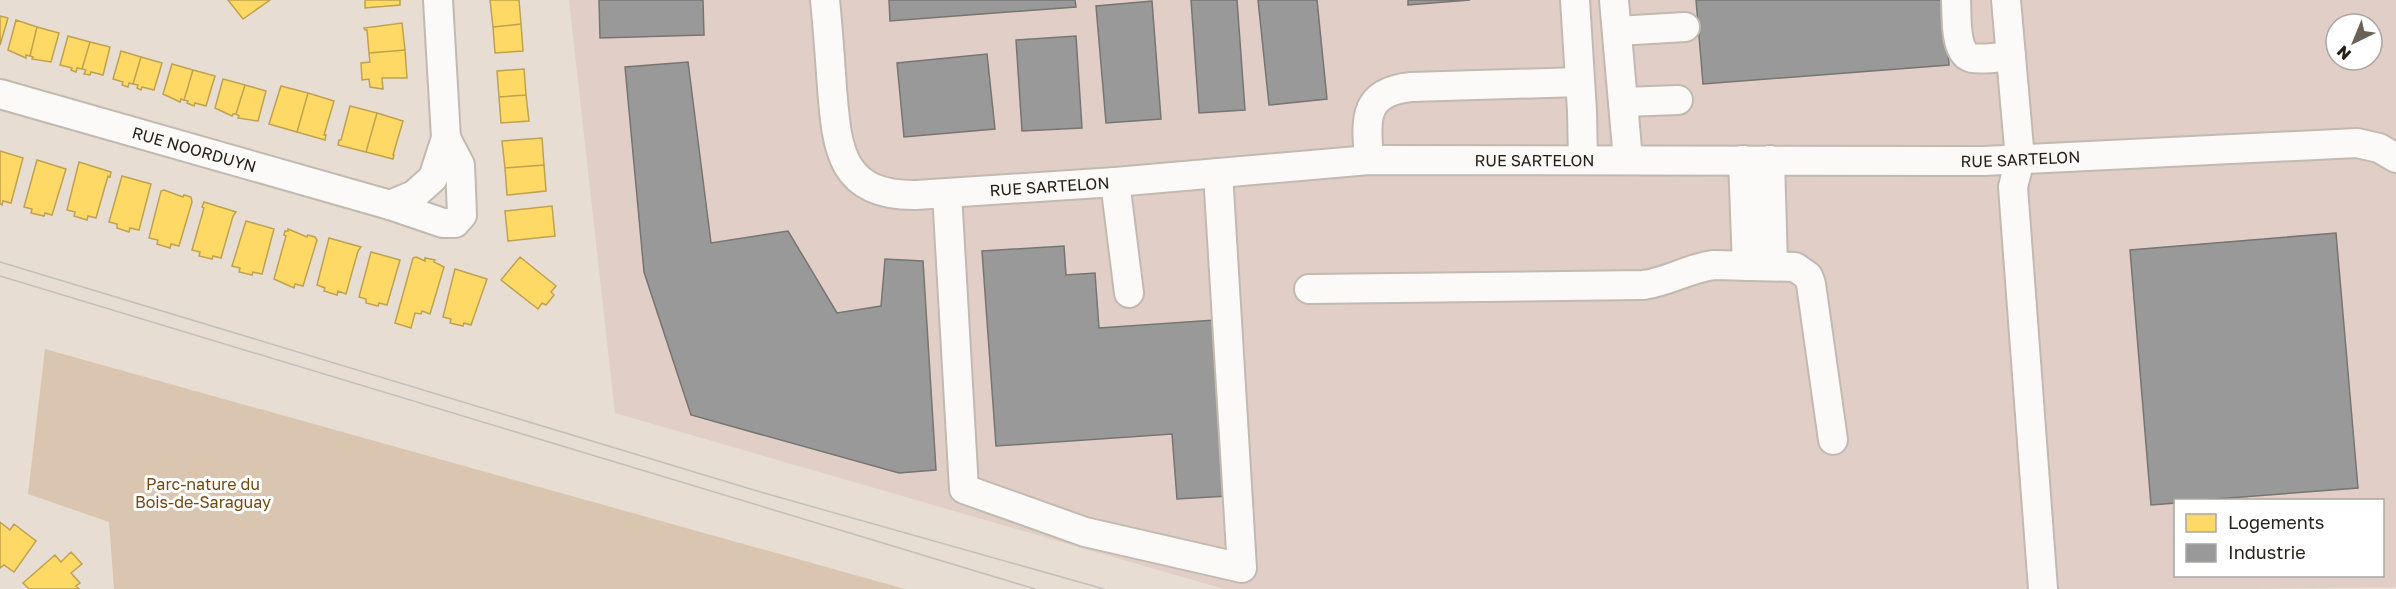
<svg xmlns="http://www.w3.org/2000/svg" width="2396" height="589" font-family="'Golos Text',sans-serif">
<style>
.industrial{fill:#e1cfc7;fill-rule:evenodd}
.green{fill:#dac6b0}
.homes{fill:#ffd966;stroke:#bea24f;stroke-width:1.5}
.industry{fill:#999;stroke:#777572;stroke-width:1.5}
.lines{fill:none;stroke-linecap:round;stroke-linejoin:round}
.minor-casing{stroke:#c2b9b1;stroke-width:32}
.minor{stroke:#fbfaf8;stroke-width:28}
.tram{stroke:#c2bfbc;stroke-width:1.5}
.labels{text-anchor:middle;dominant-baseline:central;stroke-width:6;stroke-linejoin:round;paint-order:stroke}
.street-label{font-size:16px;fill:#272018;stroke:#fff}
.park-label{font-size:16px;fill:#714813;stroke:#fff}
</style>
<rect width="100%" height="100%" fill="#e7ddd2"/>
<!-- industrial -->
<path class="industrial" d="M569 0H2396V587L2251 589H1224L615 413ZM2336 24H2372V60H2336ZM2176 500H2382V576H2176Z"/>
<!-- green -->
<path class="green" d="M45 349 905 589H114L109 522 28 494Z"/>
<!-- homes -->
<path class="homes" d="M228 0H270L243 19Z
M365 0H400V5L365 8Z
M490 0H519L521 24 493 27Z
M0 16 8 18 0 45Z
M16 20 37 27 30 56 26 55V58L8 50Z
M402 23 405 50 369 53 367 30H365L364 28Z
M521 24 523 51 495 53 493 27Z
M37 27 59 33 51 62 32 59 33 57 30 56Z
M68 36 90 42 82 69 77 68 76 72 71 70 72 68 60 65Z
M90 42 110 47 103 75 91 72 90 75 84 74 86 70 82 69Z
M405 50 407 78H382L383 89 370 87 369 79 362 80 361 63 370 62 369 53Z
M121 51 141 57 133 84 129 83 128 87 122 85 123 82 113 79Z
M141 57 162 63 154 90 142 87 141 90 137 88 138 85 133 84Z
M172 64 193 70 184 100 181 99 180 102 163 94Z
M524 69 526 95 499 97 497 71Z
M193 70 215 76 206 106 195 103 194 106 187 103 188 101 184 100Z
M223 79 245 85 236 114H233L232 116 215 108Z
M245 85 266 91 258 121 238 118 239 116 236 114Z
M281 86 308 93 297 132 269 124Z
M308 93 334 101 324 135H326L325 140 297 132Z
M526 95 529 121 501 123 499 97Z
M350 106 377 113 366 152 338 145 339 140H341Z
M377 113 403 121 393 155H394L393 159 366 152Z
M542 138 544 165 505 168 502 141Z
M0 151 23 158 11 203 3 201 2 205 0 204Z
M37 160 66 169 52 215 45 213 44 216 31 213 32 209 24 207Z
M79 162 111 172 110 177 108 176 96 218 88 216 87 220 74 216 75 212 67 210Z
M544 165 546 191 507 195 505 168Z
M122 176 151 184 139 230 130 228 129 232 117 228V224L109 222Z
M164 190 183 197 184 195 191 197 192 202 179 246 171 244 170 248 157 244 158 240 149 238 161 191Z
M204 202 236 212 233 216 221 258 213 256 212 259 199 256 200 252 192 250 204 208 202 207Z
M552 206 555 236 508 241 505 211Z
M246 221 274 229 262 274 253 272 252 275 239 272 240 268 232 266Z
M288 229 307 237 308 235 315 237 317 240 303 286 295 284 294 288 274 279 286 236 284 235 285 231H288Z
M329 238 361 247 358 251 346 294 338 291 337 295 324 291 325 288 317 285Z
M371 252 400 260 387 305 379 303 378 306 366 303V299L359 297Z
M416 257 425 261V258L435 260 434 262 444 267 430 314 422 311 421 314 415 313 411 328 395 323 413 258Z
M520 257 556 286 551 292 554 295 546 305 542 303 538 309 501 280Z
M455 269 487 279 471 325 464 323 463 326 450 323 451 319 443 317Z
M0 522 10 530 14 524 36 541 14 572 4 565 0 568Z
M71 552 82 564 71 573 80 583 76 586 79 589H29L23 583 55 555 61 562Z"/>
<!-- industry -->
<path class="industry" d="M599 0H703L704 35 600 38Z
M889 0H1075L1076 7 890 21Z
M1191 0H1237L1245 110 1199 113Z
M1258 0H1317L1327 99 1269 105Z
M1408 0H1470L1408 5Z
M1696 0H1944L1949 65 1703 84Z
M1152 1 1161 119 1106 123 1096 6Z
M1076 36 1082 128 1022 131 1016 40Z
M987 54 995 129 904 137 897 63Z
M688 62 711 243 788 231 837 313 881 306 885 259 923 261 936 470 899 473 691 415 644 272 625 67Z
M2336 233 2358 488 2203 500H2176V503L2151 505 2130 250Z
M1064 246 1066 275 1095 273 1099 328 1215 320 1228 496 1177 499 1172 434 996 446 982 251Z"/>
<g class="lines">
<defs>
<g id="minor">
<path id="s1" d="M825 0C828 29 830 59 832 88 837 149 840 196 916 195L1115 182 1369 160 1984 161 2357 143 2379 148 2396 158"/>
<path d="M1575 0 1582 111 1583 160"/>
<path d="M1614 0 1628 160"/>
<path d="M1956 0C1957 15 1954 54 1972 58 1984 60 1999 57 2011 56"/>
<path d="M2006 0 2020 159 2013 187 2043 589"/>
<path d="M1617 31 1685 27"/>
<path id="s2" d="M0 94 390 205 414 195 433 178 446 138 438 0"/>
<path d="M1623 102 1678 100"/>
<path d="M1369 160C1366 120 1362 92 1411 87L1580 82"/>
<path d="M1743 160 1747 266"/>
<path d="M1770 160 1773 265"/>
<path d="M1115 182 1129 293"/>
<path d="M947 193 964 489 1085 532 1242 568 1218 173"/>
<path d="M390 205 443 223H455L462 215 460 165 446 138"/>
<path d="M1309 289 1643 285C1669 282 1688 268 1714 265L1795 267 1808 276 1811 284 1833 440"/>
</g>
</defs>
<!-- minor casing -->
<use href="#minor" class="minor-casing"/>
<!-- minor -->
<use href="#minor" class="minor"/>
<!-- tram -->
<path class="tram" d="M0 262 764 493 1104 589
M0 276 1035 589"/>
</g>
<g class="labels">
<!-- street labels -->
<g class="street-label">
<text stroke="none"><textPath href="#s2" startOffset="202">RUE NOORDUYN</textPath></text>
<text stroke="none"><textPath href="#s1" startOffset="1352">RUE SARTELON</textPath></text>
<text stroke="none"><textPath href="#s1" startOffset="866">RUE SARTELON</textPath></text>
<text stroke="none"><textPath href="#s1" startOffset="380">RUE SARTELON</textPath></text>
</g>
<!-- park labels -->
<g class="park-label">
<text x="203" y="484">Parc-nature du<tspan x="203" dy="18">Bois-de-Saraguay</tspan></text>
</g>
</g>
<!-- legend -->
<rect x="2174" y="499" width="210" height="78" fill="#ffffff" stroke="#a9a6a3" stroke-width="1.5"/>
<rect x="2186" y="514" width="30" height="18" fill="#ffd966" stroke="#a9a6a3" stroke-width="1.5"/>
<text x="2228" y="529" font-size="18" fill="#272018">Logements</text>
<rect x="2186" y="544" width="30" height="18" fill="#999999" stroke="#a9a6a3" stroke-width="1.5"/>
<text x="2228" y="559" font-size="18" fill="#272018">Industrie</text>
<!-- north arrow -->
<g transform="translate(2354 42) rotate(223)"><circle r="28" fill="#ffffff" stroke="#a9a6a3" stroke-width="1.5"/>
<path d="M0-4.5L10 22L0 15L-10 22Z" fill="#6a6259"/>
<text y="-9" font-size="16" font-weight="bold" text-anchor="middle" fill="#272018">N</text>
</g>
</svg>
